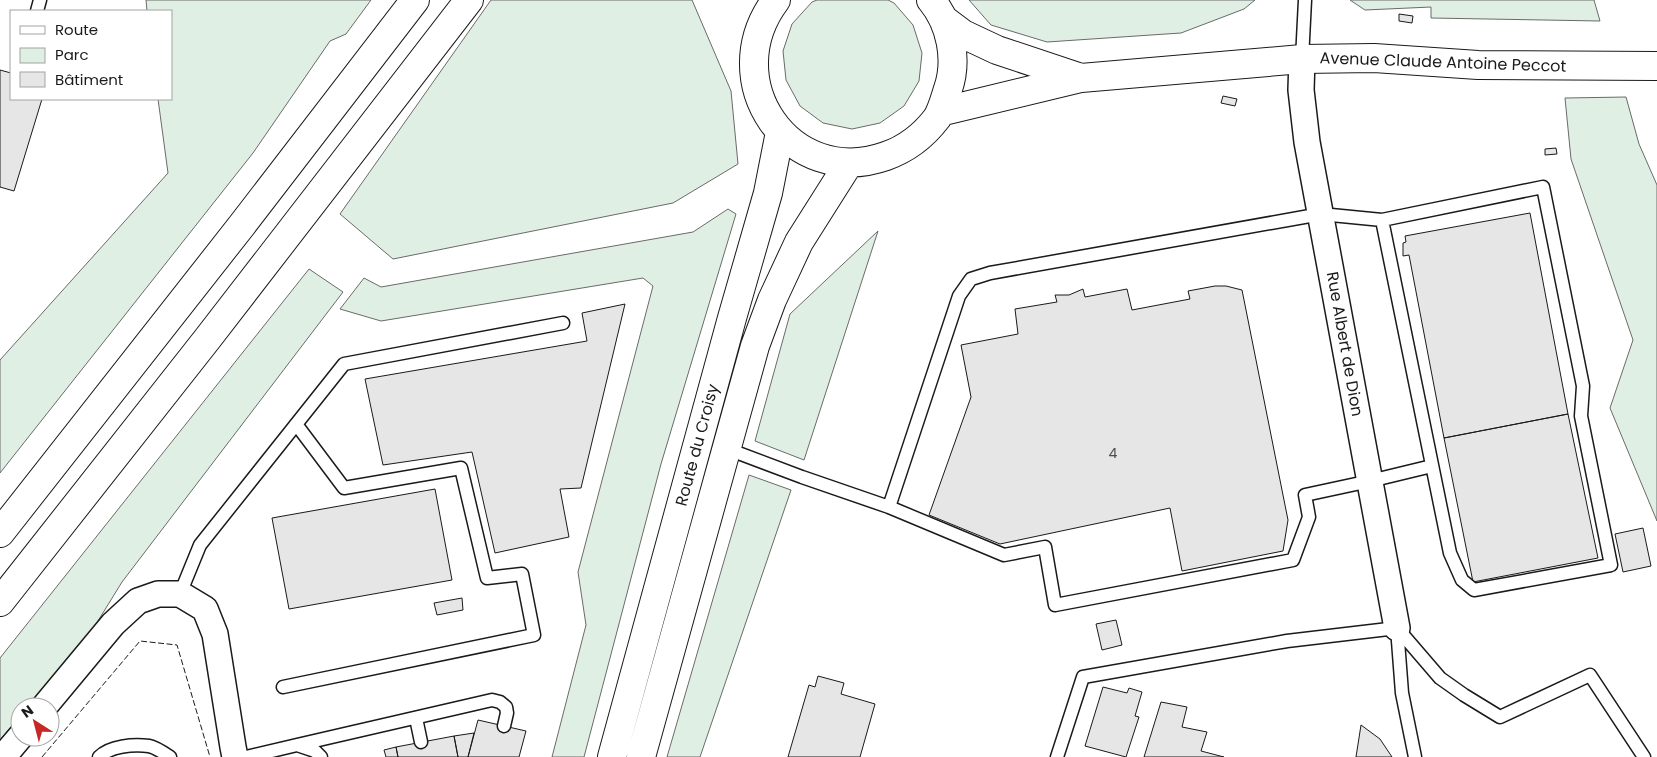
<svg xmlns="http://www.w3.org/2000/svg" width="1657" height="757" font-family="Poppins,sans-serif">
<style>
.green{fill:#e0efe3;stroke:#6a6a6a}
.building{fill:#e6e6e6;stroke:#1a1a1a}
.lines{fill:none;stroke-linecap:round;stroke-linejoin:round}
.service-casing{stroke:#1a1a1a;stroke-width:15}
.minor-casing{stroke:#1a1a1a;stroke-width:28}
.secondary-casing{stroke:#1a1a1a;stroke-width:30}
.motorway-casing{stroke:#1a1a1a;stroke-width:30}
.service{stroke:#fff;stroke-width:12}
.minor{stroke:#fff;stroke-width:25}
.secondary{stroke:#fff;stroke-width:28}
.motorway{stroke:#fff;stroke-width:28}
.fence{stroke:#1a1a1a;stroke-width:1;stroke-dasharray:6 2.5;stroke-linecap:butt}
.labels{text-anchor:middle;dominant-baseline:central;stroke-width:4;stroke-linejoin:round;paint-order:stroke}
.number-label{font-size:14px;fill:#4d4d4d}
.street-label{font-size:16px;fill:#1a1a1a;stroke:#fff}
</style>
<rect width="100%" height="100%" fill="#fff"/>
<!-- green -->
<path class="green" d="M146 0H371L346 34 330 41 253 153 0 473V360L168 173 158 99H171V11H147Z
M491 0H692L731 91 738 164 673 203 393 259 340 214Z
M817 0H888L894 3 913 25 922 53 919 81 904 106 880 123 852 129 823 123 800 106 786 80 783 51 792 24 812 2Z
M969 0H1255L1244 9 1181 33 1047 42 991 25Z
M1350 0H1594L1600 21 1431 18V7L1365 10Z
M1626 97 1639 144 1657 185V521L1610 408 1633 340 1571 159 1565 98Z
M728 209 736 214 661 464 584 757H552L586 625 578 572 653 286 643 278 381 321 340 309 364 278 381 287 693 232Z
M878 231 804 460 755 441 790 314Z
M309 269 343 292 122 582 93 629 28 707H20V716L0 740V658Z
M749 475 791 490 700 757H667Z"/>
<!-- building -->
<path class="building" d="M1399 14 1413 16 1412 23 1399 21Z
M0 70 11 73V99H42L14 191 0 187Z
M1223 96 1237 99 1235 106 1221 103Z
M1556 148 1557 154 1545 155V149Z
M1530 213 1568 414 1444 438 1409 255 1403 256V243L1406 242 1405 236Z
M1215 286H1226L1242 290 1288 520 1283 551 1182 571 1170 508 1000 544 929 515 971 397 961 345 1018 334 1015 309 1057 302 1055 295H1069L1083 289 1085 297 1127 289 1132 310 1190 299 1188 291Z
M625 304 581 488 560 489 569 537 495 553 472 452 383 465 365 379 587 341 582 313Z
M1568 414 1598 558 1473 582 1444 438Z
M435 489 452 580 289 609 272 518Z
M1643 528 1651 566 1623 572 1615 534Z
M462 598 463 610 437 615 434 603Z
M1116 620 1122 645 1102 650 1096 624Z
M818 676 844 683 841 694 875 704 860 757H788L809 685 815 687Z
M1103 687 1127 693 1129 688 1142 692 1135 716 1139 717 1126 757 1085 746Z
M1161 702 1187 707 1182 727 1207 732 1201 751 1224 757H1144Z
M478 720 526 731 519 757H468Z
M1361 725 1380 739 1392 757H1356Z
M474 733 468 757H458L454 736Z
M454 736 458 757H398L396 747Z
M396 747 398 757H386L384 750Z"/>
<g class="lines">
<defs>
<path id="service" d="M37 11 40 0
M1302 59 1305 0
M1543 187 1583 386 1581 416 1611 565 1474 590 1462 580 1450 553 1382 220Z
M725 448 802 477 889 507 959 296 971 279 990 273 1321 214 1382 220
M889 507 1004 555 1045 547 1055 605 1293 560 1309 517 1305 495 1370 481 1432 466
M180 594 200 545 344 364 563 323
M1397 628 1440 678 1464 695 1500 717 1590 675 1644 757
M1397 628 1402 693 1415 757
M283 687 534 635 522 574 487 578 461 468 344 488 296 424
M416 718 421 742
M297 745 492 700 500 702 506 707 507 713 504 726
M99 757C110 746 133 744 149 746 155 747 164 753 170 757
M246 757 297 745 315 751 321 757
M1057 757 1083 677 1287 641 1397 628"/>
<path id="minor" d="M1302 59 1301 90 1307 142 1397 628
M44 707 113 624 138 601 158 594H180L205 609 215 634 233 747 235 757
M3 757 20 737"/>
<path id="secondary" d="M776 0C715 81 790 190 886 156 906 149 924 135 937 118 942 110 945 98 948 89 958 60 951 24 931 0
M943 19 963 34 997 50 1081 78
M940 112 1081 78 1302 59 1374 58 1478 65 1657 66
M612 757 732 318 768 193 780 132
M641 757 755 346 772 300 799 242 849 163"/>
<path id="motorway" d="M0 533 242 225 415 0
M0 602 208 338 469 0"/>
</defs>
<!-- service casing -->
<use href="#service" class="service-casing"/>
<!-- minor casing -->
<use href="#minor" class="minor-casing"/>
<!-- secondary casing -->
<use href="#secondary" class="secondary-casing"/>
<!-- motorway casing -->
<use href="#motorway" class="motorway-casing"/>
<!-- service -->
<use href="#service" class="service"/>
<!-- minor -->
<use href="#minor" class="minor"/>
<!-- secondary -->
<use href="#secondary" class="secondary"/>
<!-- motorway -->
<use href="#motorway" class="motorway"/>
<!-- fence -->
<path class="fence" d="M42 757 140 641 177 645 210 757"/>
</g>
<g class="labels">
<!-- number labels -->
<g class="number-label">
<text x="1113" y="453">4</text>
</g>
<!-- street labels -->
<g class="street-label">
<text transform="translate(1443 62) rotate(2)">Avenue Claude Antoine Peccot</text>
<text transform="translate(1345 344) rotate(80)">Rue Albert de Dion</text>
<text transform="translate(697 445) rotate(-75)">Route du Croisy</text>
</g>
</g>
<!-- legend -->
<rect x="10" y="10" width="162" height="90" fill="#ffffff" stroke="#a3a3a3"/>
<rect x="20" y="26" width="25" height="8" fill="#ffffff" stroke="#a3a3a3"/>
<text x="55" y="35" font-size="15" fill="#1a1a1a">Route</text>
<rect x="20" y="48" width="25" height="15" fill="#e0efe3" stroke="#a3a3a3"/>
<text x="55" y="60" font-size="15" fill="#1a1a1a">Parc</text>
<rect x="20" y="72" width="25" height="15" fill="#e6e6e6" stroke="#a3a3a3"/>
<text x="55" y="85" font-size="15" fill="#1a1a1a">Bâtiment</text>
<!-- north arrow -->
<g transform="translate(35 722) rotate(324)"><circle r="24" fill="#ffffff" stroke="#a3a3a3"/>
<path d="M0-4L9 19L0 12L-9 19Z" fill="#c62828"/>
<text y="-8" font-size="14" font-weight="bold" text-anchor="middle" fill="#1a1a1a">N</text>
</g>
</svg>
